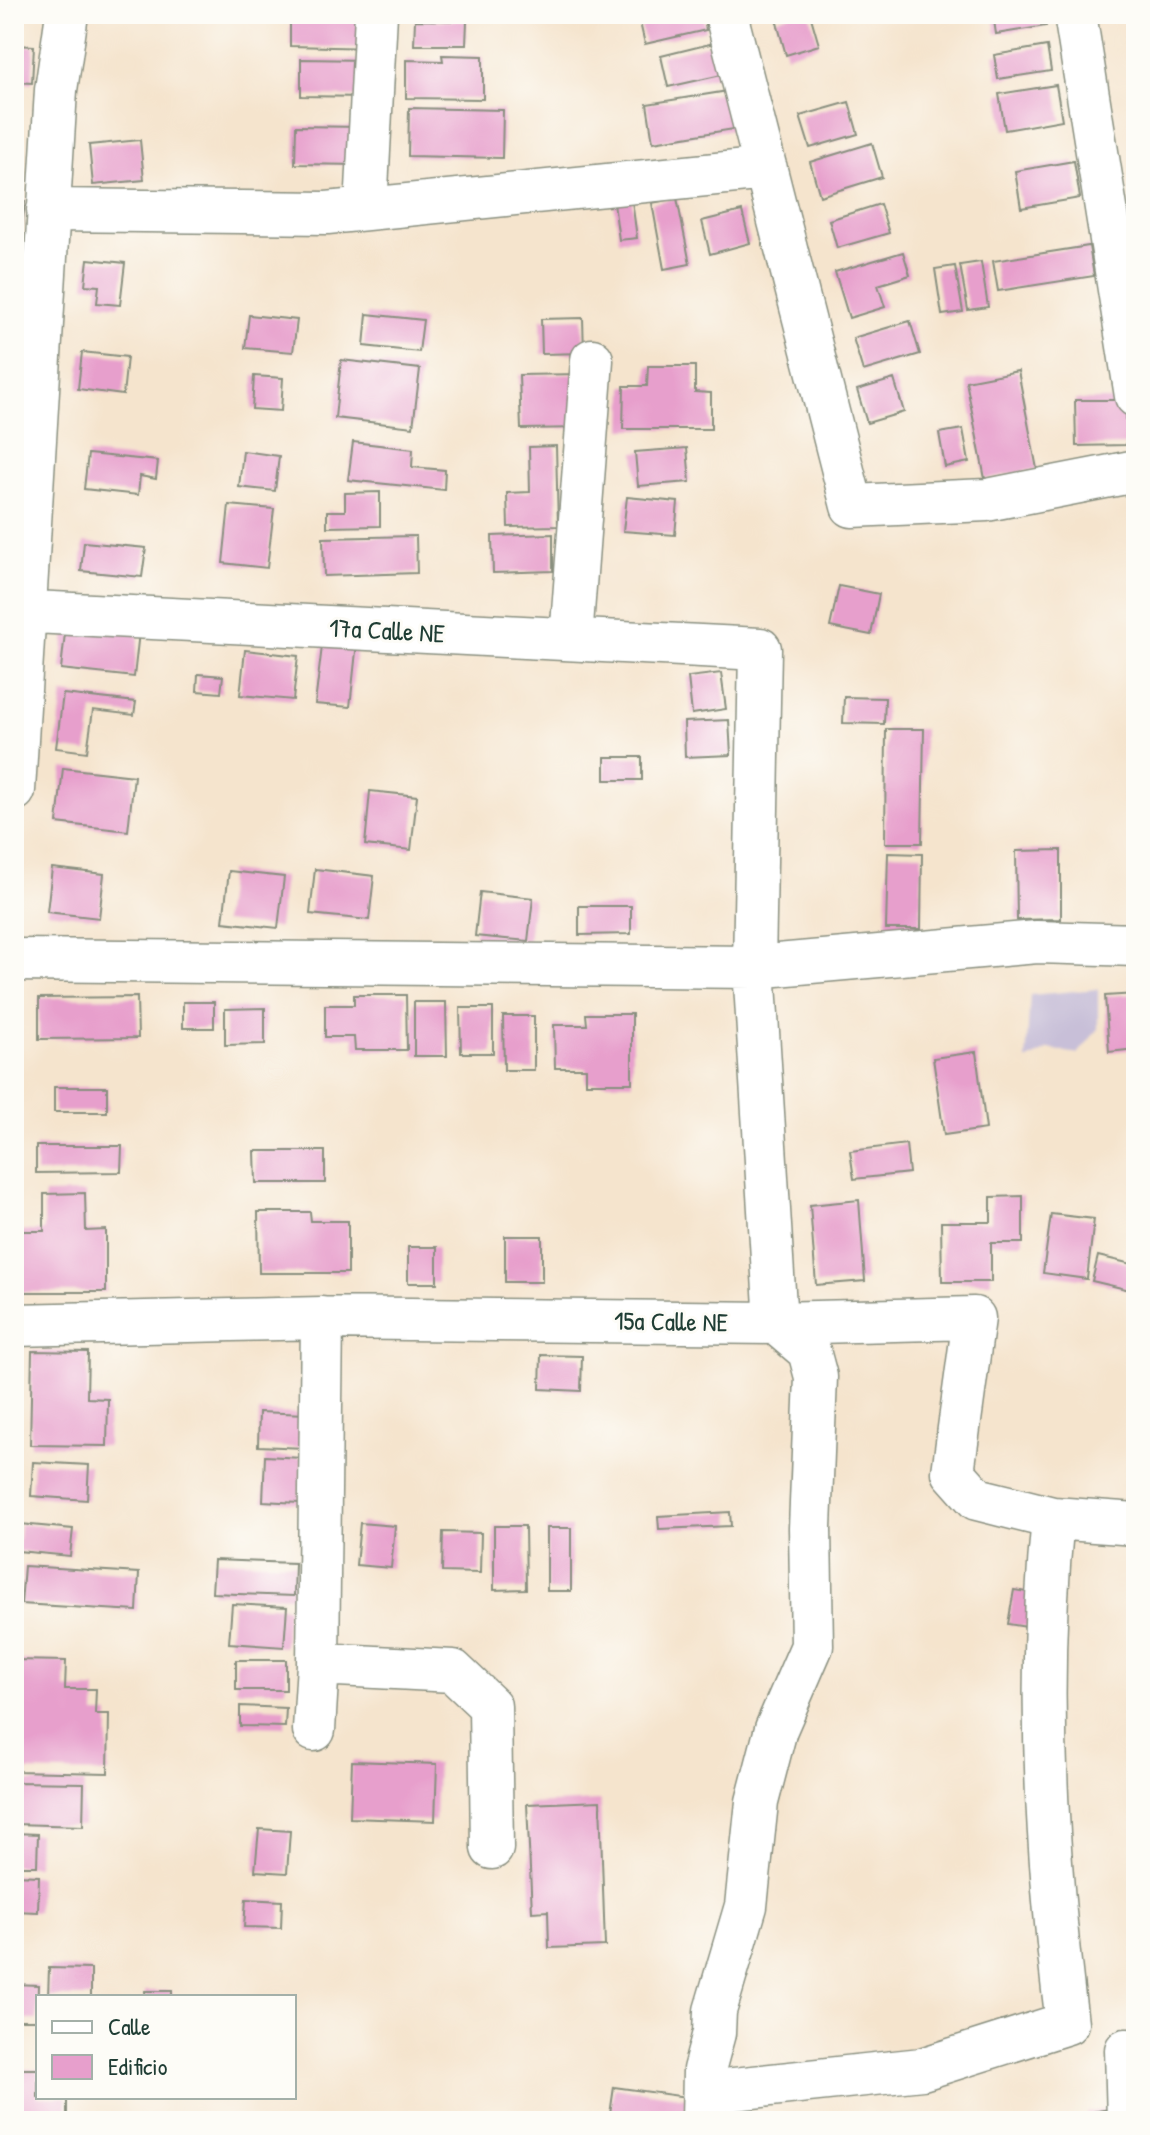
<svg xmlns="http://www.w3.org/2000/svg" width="1150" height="2135" font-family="'Patrick Hand',sans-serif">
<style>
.industrial{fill:#c8bfd8}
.building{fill:#e79fcc}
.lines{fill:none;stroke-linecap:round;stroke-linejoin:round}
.minor-casing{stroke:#8a9080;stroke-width:45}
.minor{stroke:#fff;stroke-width:42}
.labels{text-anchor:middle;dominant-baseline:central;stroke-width:6;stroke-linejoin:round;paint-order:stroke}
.street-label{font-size:26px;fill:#1f3d34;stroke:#fdfcf7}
</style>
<rect width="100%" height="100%" fill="#fdfcf7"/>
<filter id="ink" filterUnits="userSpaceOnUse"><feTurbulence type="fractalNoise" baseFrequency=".0125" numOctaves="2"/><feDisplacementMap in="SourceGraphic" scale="16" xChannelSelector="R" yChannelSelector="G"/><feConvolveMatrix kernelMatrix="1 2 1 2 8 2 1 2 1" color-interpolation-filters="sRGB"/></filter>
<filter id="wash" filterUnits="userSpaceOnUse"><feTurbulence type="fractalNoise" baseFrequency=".006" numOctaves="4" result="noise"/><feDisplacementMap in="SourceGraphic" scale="32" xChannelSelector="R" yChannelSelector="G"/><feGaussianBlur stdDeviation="1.8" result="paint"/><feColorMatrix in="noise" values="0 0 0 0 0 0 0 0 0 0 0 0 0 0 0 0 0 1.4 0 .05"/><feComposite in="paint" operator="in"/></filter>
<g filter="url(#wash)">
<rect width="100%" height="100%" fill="#f5e4cd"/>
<!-- industrial -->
<path class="industrial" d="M1098 989V1029L1078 1054 1049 1049 1026 1061 1030 995Z"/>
<g id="blocks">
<!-- building -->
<path class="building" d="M290 14H375L374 48 290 46Z
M638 14H703L706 30 645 44Z
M792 14H810L819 45 786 55 776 19Z
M993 14H1044L1046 26 996 34Z
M415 20 467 21 466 45H414Z
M718 42 726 74 668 87 661 56Z
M14 45 34 46 32 83 14 82Z
M1047 46 1051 71 998 79 994 55Z
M442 55 483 56V99L406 98V60L443 61Z
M301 59 367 60 366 97 301 96Z
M1056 85 1062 120 1005 130 999 94Z
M728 91 734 129 653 142 647 104Z
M849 102 858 134 810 148 800 116Z
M409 108 503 110 502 158 408 156Z
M296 126 362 127 361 165 295 164Z
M140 140 144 180 93 185 89 145Z
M872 143 882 177 820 196 810 162Z
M1074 161 1080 198 1021 208 1015 171Z
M631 193 637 238 619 240 613 196Z
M677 198 690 264 664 269 652 203Z
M14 200 25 201 21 237 14 236Z
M880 204 889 233 837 248 829 220Z
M742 211 750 243 710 254 702 221Z
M1089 246 1094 276 998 291 993 261Z
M903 252 910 275 878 285 885 307 849 318 835 272Z
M88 259 125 263 120 305 97 303 99 286 85 285Z
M14 260H20L18 294H14Z
M981 262 988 307 968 310 960 265Z
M955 266 963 312 942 315 935 269Z
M367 314 423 320 419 352 364 346Z
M249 315 297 320 293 352 245 348Z
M583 318 584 353 542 354 541 319Z
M910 321 920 354 863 371 853 338Z
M82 352 127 357 123 395 78 389Z
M341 360 420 369 413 427 335 418Z
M648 366H695V392L711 393V429H623L624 386H647Z
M1018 371 1037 469 985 479 966 381Z
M581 374 582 428 521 429 519 375Z
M254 376 283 378 281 411 252 409Z
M894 379 904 412 867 423 857 390Z
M1075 400H1126V445L1076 446Z
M963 429 969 462 945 467 939 433Z
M353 442 413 449 412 467 445 470 444 490 348 480Z
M556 446 558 526 508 527 507 493 530 492 529 447Z
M687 448 690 482 638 486 635 452Z
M243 451 279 456 275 491 239 487Z
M88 454 158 461 156 479 140 476 138 495 84 489Z
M380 492V526L327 527V511H345V493Z
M627 497 678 502 675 535 623 531Z
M229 505 274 509 267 568 223 563Z
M553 534V571L493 573 492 536Z
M416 536 417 573 324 576 323 538Z
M84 542 146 548 142 577 81 571Z
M839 586 879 594 871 635 830 627Z
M66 624 139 632 134 677 61 669Z
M323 638 357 642 350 707 315 704Z
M245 650 298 656 293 700 240 695Z
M721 673 726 709 692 714 688 677Z
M198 674 223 676 221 693 197 691Z
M63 694 136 702 134 715 93 710 87 752 56 748Z
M844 697 885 698 884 724 843 723Z
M729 720 731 755 685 757 684 722Z
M886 729H924L922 843H885Z
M605 757H642V780H605Z
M63 768 134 776 128 831 57 823Z
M370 791 417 796 411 850 365 845Z
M1061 850V919L1017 920 1016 851Z
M888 853 922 854 921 929H886Z
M52 868 104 874 99 918 47 912Z
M315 869 374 876 369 920 310 914Z
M229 871 284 877 278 928 223 922Z
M480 892 533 898 528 941 475 936Z
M579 906H631V934L579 935Z
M1136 994V1049L1109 1052 1105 996Z
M354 995H406L407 1050H355L354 1037H325V1005H354Z
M137 997 138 1038 39 1039V998Z
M183 1002H214V1028H183Z
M414 1002H446L447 1056H414Z
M265 1008V1044L225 1045V1009Z
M460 1008H493V1053H461Z
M586 1014H632V1083H586V1068H555L554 1025H587Z
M503 1016H534V1070H504Z
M976 1052 986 1129 944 1135 933 1058Z
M54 1087H107V1112H54Z
M906 1144 909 1173 854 1179 850 1151Z
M36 1146H122L121 1172 36 1173Z
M255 1151H325V1183H256Z
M85 1193 86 1231 106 1230V1292H19V1231H44V1194Z
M1023 1196V1243H991V1282H942L941 1222H991V1197Z
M859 1200 865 1281 816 1285 810 1205Z
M258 1212H310L311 1221H348V1273H259Z
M1051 1214 1094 1219 1087 1279 1043 1273Z
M505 1236H542V1282H505Z
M408 1247H437V1283H408Z
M1098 1256 1136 1265 1130 1290 1092 1281Z
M32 1351 88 1352 87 1398 108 1399 107 1446 30 1445Z
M541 1355 582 1356 581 1391 540 1389Z
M259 1412 306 1414 305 1448 258 1446Z
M265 1456 302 1458 299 1503 263 1501Z
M33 1462 89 1465 87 1500 31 1496Z
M730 1512 731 1526 659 1529 658 1516Z
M360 1523 395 1526 391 1568 356 1565Z
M20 1524 73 1529 70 1556 18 1551Z
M494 1526H525L526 1589 494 1590Z
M547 1528H571V1591H547Z
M443 1532 481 1533 480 1573 442 1572Z
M214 1560 295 1563 294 1596 212 1593Z
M24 1566 139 1573 137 1611 21 1604Z
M1014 1590 1039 1594 1033 1628 1008 1624Z
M232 1604 287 1607 284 1647 229 1643Z
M14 1660 66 1661 65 1689H96L95 1714H109L108 1773 14 1771Z
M236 1660H286V1690H236Z
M240 1706 286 1708 285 1727 240 1726Z
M352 1761 437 1764 435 1821 350 1818Z
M14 1782 84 1783 83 1826 14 1824Z
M600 1801 605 1946 549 1948 548 1911 532 1912 527 1804Z
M259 1829 290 1831 287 1873 255 1871Z
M14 1833 38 1834 37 1866H14Z
M14 1875 39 1876 38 1912 14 1911Z
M246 1899 282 1901 281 1928 244 1927Z
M49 1968 91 1969V1997H48Z
M14 1984 38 1985 37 2020H14Z
M145 1991H172V1997H145Z
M14 2069H38V2097H67V2121H14Z
M614 2087 687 2097 684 2121H609Z
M1120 2107 1122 2121H1088L1087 2113Z"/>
</g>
</g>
<g filter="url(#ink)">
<use href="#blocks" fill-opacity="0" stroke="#8a9080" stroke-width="2"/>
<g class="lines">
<defs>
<path id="minor" d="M726 14 852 506 987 500 1136 471
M1075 14 1136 396
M366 209 376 14
M48 210 327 213 766 169
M14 611 760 649 754 967 776 1323 809 1351 816 1377 810 1528 812 1646 776 1729 757 1802 746 1906 715 2011 714 2033 704 2070 703 2121
M571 639 592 360
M14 790 56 90 67 14
M14 960 754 967 1037 942 1136 945
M14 1325 322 1318 776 1323 974 1318 953 1472 977 1499 1053 1518 1136 1524
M318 1664 453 1671 490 1706 492 1848
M314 1730 318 1664 322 1318
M705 2092 922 2069 1067 2023C1046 1856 1036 1685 1053 1518
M1128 2121 1126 2050 1136 2051"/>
</defs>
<!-- minor casing -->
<use href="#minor" class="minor-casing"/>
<!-- minor -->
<use href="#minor" class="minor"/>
</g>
</g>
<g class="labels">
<!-- street labels -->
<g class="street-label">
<text transform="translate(387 630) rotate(3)">17a Calle NE</text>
<text transform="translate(671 1321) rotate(1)">15a Calle NE</text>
</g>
</g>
<!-- margin -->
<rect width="1150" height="2135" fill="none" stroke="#fdfcf7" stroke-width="48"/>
<!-- legend -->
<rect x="36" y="1995" width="260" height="104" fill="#fdfcf7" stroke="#a4b0a9" stroke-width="2"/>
<rect x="52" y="2021" width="40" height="12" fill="#ffffff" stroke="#a4b0a9" stroke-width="2"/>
<text x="108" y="2035" font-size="24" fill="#1f3d34">Calle</text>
<rect x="52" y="2055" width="40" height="24" fill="#e79fcc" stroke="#a4b0a9" stroke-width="2"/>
<text x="108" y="2075" font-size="24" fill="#1f3d34">Edificio</text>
</svg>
